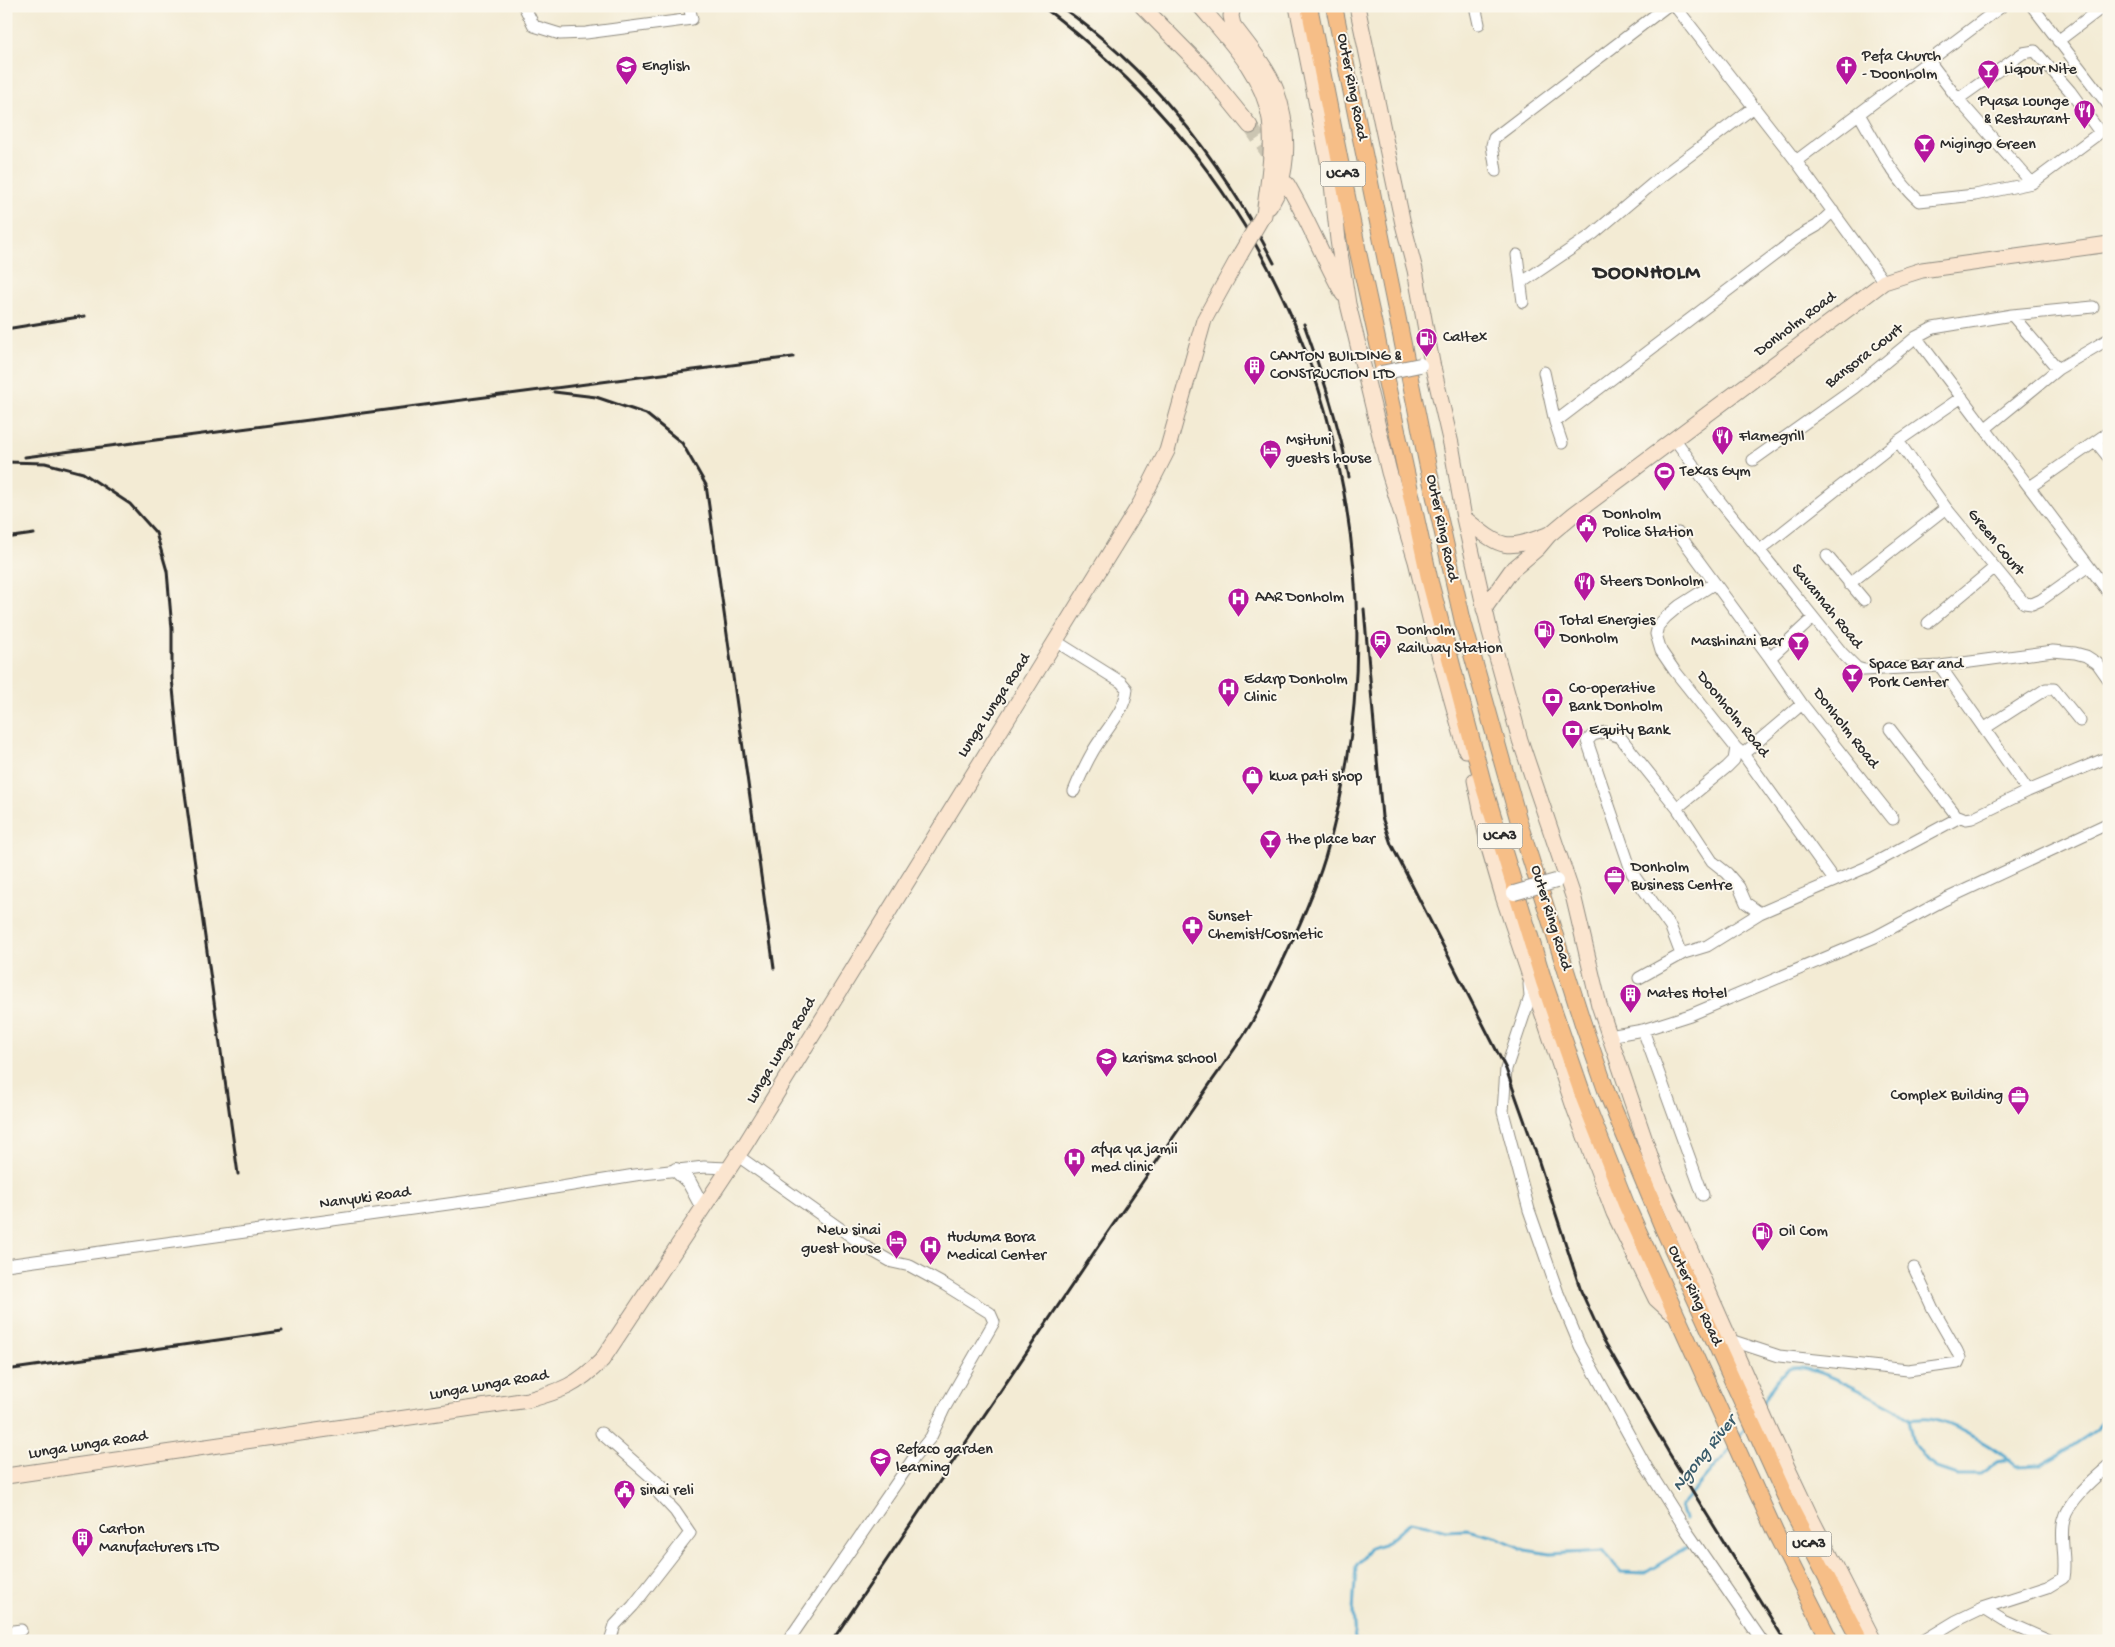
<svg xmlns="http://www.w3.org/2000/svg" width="2115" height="1647" font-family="'Gochi Hand',sans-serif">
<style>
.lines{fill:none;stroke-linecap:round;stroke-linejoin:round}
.stream{stroke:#50a6cc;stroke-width:3}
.secondary-tunnel{stroke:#cbc5b2;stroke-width:15;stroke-dasharray:15 8;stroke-linecap:butt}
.minor-casing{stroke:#8f8b80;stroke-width:13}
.tertiary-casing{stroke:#8f8b80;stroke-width:16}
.secondary-casing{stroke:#8f8b80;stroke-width:17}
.primary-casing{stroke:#8f8b80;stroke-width:18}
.minor{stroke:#fff;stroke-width:11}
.tertiary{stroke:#fff;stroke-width:14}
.secondary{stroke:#fbe5cf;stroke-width:15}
.primary{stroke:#f6be87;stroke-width:16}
.rail{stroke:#2b2b2b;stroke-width:3}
.tertiary-bridge-casing{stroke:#8f8b80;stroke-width:16;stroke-linecap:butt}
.secondary-bridge-casing{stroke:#8f8b80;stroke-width:17;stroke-linecap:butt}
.tertiary-bridge{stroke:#fff;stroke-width:14}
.secondary-bridge{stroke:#fbe5cf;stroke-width:15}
.labels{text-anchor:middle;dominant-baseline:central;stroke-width:4;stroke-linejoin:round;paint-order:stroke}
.shield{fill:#fbf7ec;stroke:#696865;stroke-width:1}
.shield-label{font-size:15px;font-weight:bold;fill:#2b2b2b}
.poi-label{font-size:16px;fill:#2b2b2b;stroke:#fbf7ec;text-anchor:start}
.street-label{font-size:16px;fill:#2b2b2b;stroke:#fbf7ec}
.water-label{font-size:18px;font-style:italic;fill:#3a5c6b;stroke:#fbf7ec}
.district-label{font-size:21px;font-weight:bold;letter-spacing:1px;fill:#2b2b2b;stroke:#fbf7ec}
</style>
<rect width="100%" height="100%" fill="#fbf7ec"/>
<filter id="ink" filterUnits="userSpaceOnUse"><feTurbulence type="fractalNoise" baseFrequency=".02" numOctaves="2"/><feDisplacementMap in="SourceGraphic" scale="10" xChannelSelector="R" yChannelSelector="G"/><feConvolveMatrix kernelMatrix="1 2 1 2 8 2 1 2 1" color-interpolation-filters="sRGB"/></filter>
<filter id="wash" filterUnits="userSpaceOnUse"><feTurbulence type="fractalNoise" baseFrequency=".0096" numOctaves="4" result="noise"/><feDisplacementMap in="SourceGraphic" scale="20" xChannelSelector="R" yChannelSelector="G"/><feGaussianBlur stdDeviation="1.12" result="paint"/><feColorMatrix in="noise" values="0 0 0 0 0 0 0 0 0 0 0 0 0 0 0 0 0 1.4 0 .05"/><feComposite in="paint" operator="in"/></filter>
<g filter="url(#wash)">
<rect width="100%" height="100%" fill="#f3ebd4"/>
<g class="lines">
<!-- stream -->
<path class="stream" d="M1763 1403C1770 1392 1778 1372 1792 1368 1811 1363 1875 1398 1894 1408 1899 1411 1905 1417 1910 1419 1916 1420 1923 1418 1929 1419 1952 1422 1999 1450 2016 1466L2041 1465 2059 1455 2096 1430 2109 1409
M1909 1419 1914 1444 1924 1458 1939 1469 1957 1475H1980L1998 1462 2009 1459
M1738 1438 1748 1424
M1685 1519 1681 1506 1730 1449
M1355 1641 1353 1611 1356 1566 1370 1548 1384 1544 1410 1522 1427 1525 1445 1531 1468 1530 1499 1538 1525 1550 1551 1554 1603 1551 1621 1572 1645 1573 1692 1544"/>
</g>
</g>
<g filter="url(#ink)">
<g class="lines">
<!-- secondary-tunnel -->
<path class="secondary-tunnel" d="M1250 126 1275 163"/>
<defs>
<path id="minor" d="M524 6 534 26 560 34 586 33 692 19 689 6
M1475 6 1479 24
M1675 6 1796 161 1884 282
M2032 6 2109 106
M2058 41 2104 6
M1929 61 1958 99 2032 183
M1859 114C1877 145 1893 177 1919 201L1975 195 2032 183 2098 134 2099 131 2070 91 2035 51 2023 53 1958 99
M1796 161 2002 6
M1496 171 1492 145 1494 138 1667 6
M1517 255 1523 302
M1521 283 1593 234 1657 180 1754 107
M2012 315 2058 369
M1916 337 2109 593
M1544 372 1555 422 1562 443
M1555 422 1798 237 1817 226 1833 211
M1986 428 2058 369 2107 340
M1674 438 1714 494 1842 653 1857 668 1864 670 1940 666 2053 651 2075 653 2086 656 2097 663 2109 680
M1898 441 1946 508 2024 603 2032 604 2041 600 2087 567
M2096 442 2109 458
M1753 460 1854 388 1916 337 1933 328 2012 315 2093 307
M2030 487 2109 432
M1678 533 1770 658
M1760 550 1898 441 1962 397
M1827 556 1864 600
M1715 583 1679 606 1666 617 1658 626 1656 634 1661 651 1674 670 1736 748 1743 754 1834 880
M1849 584 1946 508
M1813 618 1770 658 1802 704 1893 819
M1928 623 1994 568
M1057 642 1121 682 1127 689C1125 713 1103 732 1092 753 1085 765 1079 779 1074 791
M1985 728 2046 689H2054L2080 721
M1890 729 1956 815 1966 819 1972 818 2028 791 1940 666
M1743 754 1802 704
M2028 791 2109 757
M1677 808 1727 767 1734 760 1736 748
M1760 913 1746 903 1739 887 1727 873 1712 861 1677 808 1620 737 1605 732 1593 735 1587 741 1632 873 1671 928 1679 949 1684 953 1707 946 1760 913 1867 867 1960 817
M1639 978 1684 953
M1529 984 1530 997 1506 1069 1503 1112 1529 1210 1558 1293 1580 1346 1647 1468 1686 1530 1762 1641
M1643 1030 1703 1195
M1609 1036 1643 1030 1690 1015 1875 937 1944 900 2109 823
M738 1156 869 1249 892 1262 910 1266 945 1285 990 1313 994 1322 944 1409 931 1437 913 1459 788 1641
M6 1265 499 1197 635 1175 704 1167 728 1168
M1730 1340 1779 1356 1908 1370 1958 1363 1960 1358 1957 1351 1933 1309 1914 1268
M601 1433 665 1489 659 1494 675 1511 690 1533 633 1606 615 1625 610 1641
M1983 1608 2048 1587 2063 1578C2067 1559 2059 1537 2064 1520 2069 1500 2094 1479 2109 1466
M6 1632 21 1630
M1923 1641 1956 1621 1983 1608 2004 1621 2049 1641"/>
<path id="tertiary" d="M676 1170 689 1182 703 1208"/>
<path id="secondary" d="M1142 6 1203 68 1250 126
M1200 6C1228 39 1263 74 1270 119 1274 151 1268 183 1264 215
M1233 6 1231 16 1233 25C1248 45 1267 67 1276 90 1289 125 1291 176 1269 207
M1297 6 1331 175 1338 240 1348 304 1389 472 1416 561 1438 651 1466 750
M1357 6 1403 224 1415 270 1432 363 1451 444 1464 518 1490 632 1520 740 1574 899 1599 1005 1656 1173 1772 1435 1810 1516 1874 1641
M1287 184C1308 219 1323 258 1343 294
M1464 518C1501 547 1502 552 1547 535
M1484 609 1511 571 1538 548 1549 535 1574 514 1884 282 1922 270 2109 244
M1475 780 1489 848 1503 896 1575 1110 1614 1213 1656 1299 1667 1309 1675 1314
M6 1476 528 1400C562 1391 577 1385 602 1360L746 1143 1140 504 1167 451 1204 320 1241 253"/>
<path id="primary" d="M1309 6 1358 252 1430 582 1484 787 1544 982 1584 1098 1626 1204 1775 1532 1830 1641
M1334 6 1428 467 1463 622 1521 829 1583 1024 1607 1093 1663 1228 1791 1509 1860 1641"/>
</defs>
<!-- minor casing -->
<use href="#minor" class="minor-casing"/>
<!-- tertiary casing -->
<use href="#tertiary" class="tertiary-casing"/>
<!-- secondary casing -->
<use href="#secondary" class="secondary-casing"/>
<!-- primary casing -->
<use href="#primary" class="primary-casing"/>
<!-- minor -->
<use href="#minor" class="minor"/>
<!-- tertiary -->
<use href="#tertiary" class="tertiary"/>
<!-- secondary -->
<use href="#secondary" class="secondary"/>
<!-- primary -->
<use href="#primary" class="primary"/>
<!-- rail -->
<path class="rail" d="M1060 6C1153 71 1223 164 1274 263
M1304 324C1322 374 1339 424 1349 477
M6 329 85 316
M554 392 596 397 646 414 682 443 706 485 774 968
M25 457 793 357
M6 462 45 463 83 473 130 504 156 533 167 571 172 629V678L179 750 238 1174
M6 538 34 534
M1364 609 1382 817 1391 844 1506 1069 1537 1156 1581 1291 1602 1337 1669 1453 1785 1641
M6 1370 282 1331
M832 1641C920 1510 1008 1379 1097 1248 1131 1199 1165 1149 1199 1100 1216 1074 1236 1049 1252 1022 1262 1006 1269 988 1278 971 1296 934 1313 897 1325 858 1369 710 1366 557 1325 410 1277 243 1180 110 1042 6"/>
<defs>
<path id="tertiary-bridge" d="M1381 373 1420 365
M1514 893 1556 881"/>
<path id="secondary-bridge" d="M1241 253 1262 217"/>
</defs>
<!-- tertiary-bridge casing -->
<use href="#tertiary-bridge" class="tertiary-bridge-casing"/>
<!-- secondary-bridge casing -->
<use href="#secondary-bridge" class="secondary-bridge-casing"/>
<!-- tertiary-bridge -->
<use href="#tertiary-bridge" class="tertiary-bridge"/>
<!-- secondary-bridge -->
<use href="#secondary-bridge" class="secondary-bridge"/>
</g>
</g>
<!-- icons -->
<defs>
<symbol id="church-pin" viewBox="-11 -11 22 30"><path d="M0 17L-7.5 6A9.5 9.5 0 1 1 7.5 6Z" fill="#b5179e" stroke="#fbf7ec"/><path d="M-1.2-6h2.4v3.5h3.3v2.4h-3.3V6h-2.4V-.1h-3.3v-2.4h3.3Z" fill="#fff"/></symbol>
<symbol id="university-pin" viewBox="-11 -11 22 30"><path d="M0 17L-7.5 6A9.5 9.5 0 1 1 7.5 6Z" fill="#b5179e" stroke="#fbf7ec"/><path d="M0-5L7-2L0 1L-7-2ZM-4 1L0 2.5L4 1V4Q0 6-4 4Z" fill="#fff"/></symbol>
<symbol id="bar-pin" viewBox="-11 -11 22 30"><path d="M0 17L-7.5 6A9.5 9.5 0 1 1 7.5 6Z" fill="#b5179e" stroke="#fbf7ec"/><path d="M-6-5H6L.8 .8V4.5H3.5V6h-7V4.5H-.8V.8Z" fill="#fff"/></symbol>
<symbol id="restaurant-pin" viewBox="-11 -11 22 30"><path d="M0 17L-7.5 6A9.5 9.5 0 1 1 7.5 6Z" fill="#b5179e" stroke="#fbf7ec"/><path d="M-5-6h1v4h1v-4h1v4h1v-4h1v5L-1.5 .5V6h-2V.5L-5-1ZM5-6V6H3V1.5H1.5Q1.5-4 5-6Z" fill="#fff"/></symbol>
<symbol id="fuel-pin" viewBox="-11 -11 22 30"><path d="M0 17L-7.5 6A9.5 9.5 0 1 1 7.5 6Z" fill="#b5179e" stroke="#fbf7ec"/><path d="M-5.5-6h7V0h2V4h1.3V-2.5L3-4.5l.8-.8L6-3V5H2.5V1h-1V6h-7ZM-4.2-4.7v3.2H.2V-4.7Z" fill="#fff"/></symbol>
<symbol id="building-pin" viewBox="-11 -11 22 30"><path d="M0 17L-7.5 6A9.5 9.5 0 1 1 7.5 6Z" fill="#b5179e" stroke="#fbf7ec"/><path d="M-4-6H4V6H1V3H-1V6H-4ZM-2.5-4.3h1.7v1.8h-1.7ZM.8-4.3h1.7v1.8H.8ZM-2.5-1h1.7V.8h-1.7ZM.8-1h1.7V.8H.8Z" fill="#fff"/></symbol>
<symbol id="hotel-pin" viewBox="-11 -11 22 30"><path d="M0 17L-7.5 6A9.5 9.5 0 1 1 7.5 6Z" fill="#b5179e" stroke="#fbf7ec"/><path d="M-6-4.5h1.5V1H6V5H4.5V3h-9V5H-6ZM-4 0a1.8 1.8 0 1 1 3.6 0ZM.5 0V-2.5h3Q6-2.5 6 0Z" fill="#fff"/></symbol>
<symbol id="stadium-pin" viewBox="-11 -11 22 30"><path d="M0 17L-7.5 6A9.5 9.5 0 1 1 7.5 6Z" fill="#b5179e" stroke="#fbf7ec"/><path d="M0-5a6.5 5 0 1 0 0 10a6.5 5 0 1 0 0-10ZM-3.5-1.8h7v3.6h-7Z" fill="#fff"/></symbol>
<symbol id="civic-pin" viewBox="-11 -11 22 30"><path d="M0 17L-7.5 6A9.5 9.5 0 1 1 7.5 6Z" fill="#b5179e" stroke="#fbf7ec"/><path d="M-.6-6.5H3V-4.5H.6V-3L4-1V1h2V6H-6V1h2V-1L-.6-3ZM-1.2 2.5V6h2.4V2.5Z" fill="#fff"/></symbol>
<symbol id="hospital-pin" viewBox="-11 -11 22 30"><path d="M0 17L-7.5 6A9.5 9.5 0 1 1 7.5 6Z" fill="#b5179e" stroke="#fbf7ec"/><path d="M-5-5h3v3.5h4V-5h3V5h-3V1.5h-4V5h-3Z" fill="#fff"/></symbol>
<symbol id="station-pin" viewBox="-11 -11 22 30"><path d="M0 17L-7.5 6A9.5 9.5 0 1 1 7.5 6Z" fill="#b5179e" stroke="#fbf7ec"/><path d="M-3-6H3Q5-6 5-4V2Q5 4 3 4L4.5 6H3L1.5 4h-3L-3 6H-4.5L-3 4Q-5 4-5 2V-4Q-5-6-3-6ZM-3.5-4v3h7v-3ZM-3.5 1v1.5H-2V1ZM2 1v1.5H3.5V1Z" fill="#fff"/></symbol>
<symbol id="bank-pin" viewBox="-11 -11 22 30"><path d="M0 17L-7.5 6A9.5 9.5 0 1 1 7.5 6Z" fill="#b5179e" stroke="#fbf7ec"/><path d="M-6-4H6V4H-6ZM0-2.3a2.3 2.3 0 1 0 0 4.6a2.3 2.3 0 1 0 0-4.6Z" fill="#fff"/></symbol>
<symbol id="shop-pin" viewBox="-11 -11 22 30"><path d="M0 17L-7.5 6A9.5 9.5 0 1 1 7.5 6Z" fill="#b5179e" stroke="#fbf7ec"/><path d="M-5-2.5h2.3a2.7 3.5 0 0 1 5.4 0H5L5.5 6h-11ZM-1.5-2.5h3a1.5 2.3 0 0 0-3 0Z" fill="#fff"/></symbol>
<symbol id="office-pin" viewBox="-11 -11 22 30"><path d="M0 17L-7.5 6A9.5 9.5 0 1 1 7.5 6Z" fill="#b5179e" stroke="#fbf7ec"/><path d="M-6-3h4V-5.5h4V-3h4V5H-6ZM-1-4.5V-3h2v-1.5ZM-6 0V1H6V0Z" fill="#fff"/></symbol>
<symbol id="pharmacy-pin" viewBox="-11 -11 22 30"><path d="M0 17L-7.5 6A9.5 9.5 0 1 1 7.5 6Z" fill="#b5179e" stroke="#fbf7ec"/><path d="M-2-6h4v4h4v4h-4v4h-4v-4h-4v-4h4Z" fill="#fff"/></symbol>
<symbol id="school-pin" viewBox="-11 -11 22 30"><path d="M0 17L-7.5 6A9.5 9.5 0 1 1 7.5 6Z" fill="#b5179e" stroke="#fbf7ec"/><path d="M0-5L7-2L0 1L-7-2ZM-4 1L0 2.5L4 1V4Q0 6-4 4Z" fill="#fff"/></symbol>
</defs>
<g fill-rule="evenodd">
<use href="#church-pin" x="1834" y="54" width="25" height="34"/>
<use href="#university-pin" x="614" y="54" width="25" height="34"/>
<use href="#bar-pin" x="1976" y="58" width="25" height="34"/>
<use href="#restaurant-pin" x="2072" y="98" width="25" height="34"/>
<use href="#bar-pin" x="1912" y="132" width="25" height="34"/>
<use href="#fuel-pin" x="1414" y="326" width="25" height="34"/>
<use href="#building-pin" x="1242" y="354" width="25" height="34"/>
<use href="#restaurant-pin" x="1710" y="424" width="25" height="34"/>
<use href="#hotel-pin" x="1258" y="438" width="25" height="34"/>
<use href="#stadium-pin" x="1652" y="460" width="25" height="34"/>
<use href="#civic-pin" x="1574" y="512" width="25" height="34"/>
<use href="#restaurant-pin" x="1572" y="570" width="25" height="34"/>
<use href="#hospital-pin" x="1226" y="586" width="25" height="34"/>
<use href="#fuel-pin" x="1532" y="618" width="25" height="34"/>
<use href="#station-pin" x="1368" y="628" width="25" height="34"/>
<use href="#bar-pin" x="1786" y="630" width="25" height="34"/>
<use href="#bar-pin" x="1840" y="662" width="25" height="34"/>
<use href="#hospital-pin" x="1216" y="676" width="25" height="34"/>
<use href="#bank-pin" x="1540" y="686" width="25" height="34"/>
<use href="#bank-pin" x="1560" y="718" width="25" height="34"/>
<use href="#shop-pin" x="1240" y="764" width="25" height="34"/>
<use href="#bar-pin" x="1258" y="828" width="25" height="34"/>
<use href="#office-pin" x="1602" y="864" width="25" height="34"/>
<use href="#pharmacy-pin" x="1180" y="914" width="25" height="34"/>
<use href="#building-pin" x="1618" y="982" width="25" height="34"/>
<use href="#school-pin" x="1094" y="1046" width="25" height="34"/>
<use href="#office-pin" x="2006" y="1084" width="25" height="34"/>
<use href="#hospital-pin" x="1062" y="1146" width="25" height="34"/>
<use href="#fuel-pin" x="1750" y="1220" width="25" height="34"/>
<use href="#hotel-pin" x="884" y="1228" width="25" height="34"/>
<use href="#hospital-pin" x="918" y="1234" width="25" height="34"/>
<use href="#school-pin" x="868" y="1446" width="25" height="34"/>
<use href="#civic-pin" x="612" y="1478" width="25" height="34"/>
<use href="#building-pin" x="70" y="1526" width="25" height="34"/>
</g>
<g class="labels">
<!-- shield labels -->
<g class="shield">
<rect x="1320.5" y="161.5" width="45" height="25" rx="4"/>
<rect x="1477.5" y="823.5" width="45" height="25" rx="4"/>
<rect x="1786.5" y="1531.5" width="45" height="25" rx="4"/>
</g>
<g class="shield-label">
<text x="1343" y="174">UCA3</text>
<text x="1500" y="836">UCA3</text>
<text x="1809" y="1544">UCA3</text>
</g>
<!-- poi labels -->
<g class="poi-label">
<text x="1862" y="57">Pefa Church<tspan x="1862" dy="18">- Doonholm</tspan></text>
<text x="642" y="67">English</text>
<text x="2004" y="70">Liqour Nite</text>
<text x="2069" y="102" text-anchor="end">Pyasa Lounge<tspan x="2069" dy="18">&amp; Restaurant</tspan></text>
<text x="1940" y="145">Migingo Green</text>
<text x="1443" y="338">Caltex</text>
<text x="1270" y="357">CANTON BUILDING &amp;<tspan x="1270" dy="18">CONSTRUCTION LTD</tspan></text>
<text x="1739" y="437">Flamegrill</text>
<text x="1286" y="441">Msituni<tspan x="1286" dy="18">guests house</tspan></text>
<text x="1680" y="472">Texas Gym</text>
<text x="1603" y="515">Donholm<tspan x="1603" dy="18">Police Station</tspan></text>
<text x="1600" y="582">Steers Donholm</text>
<text x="1255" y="598">AAR Donholm</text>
<text x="1560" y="621">Total Energies<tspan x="1560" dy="18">Donholm</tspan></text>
<text x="1397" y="631">Donholm<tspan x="1397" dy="18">Railway Station</tspan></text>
<text x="1783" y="642" text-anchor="end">Mashinani Bar</text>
<text x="1869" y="665">Space Bar and<tspan x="1869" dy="18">Pork Center</tspan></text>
<text x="1244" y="680">Edarp Donholm<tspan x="1244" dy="18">Clinic</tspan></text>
<text x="1569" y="689">Co-operative<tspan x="1569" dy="18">Bank Donholm</tspan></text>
<text x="1589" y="731">Equity Bank</text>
<text x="1269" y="777">kwa pati shop</text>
<text x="1287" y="840">the place bar</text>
<text x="1631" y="868">Donholm<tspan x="1631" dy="18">Business Centre</tspan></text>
<text x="1208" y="917">Sunset<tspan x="1208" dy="18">Chemist/Cosmetic</tspan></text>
<text x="1647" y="994">Mates Hotel</text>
<text x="1122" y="1059">karisma school</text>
<text x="2003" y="1096" text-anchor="end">Complex Building</text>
<text x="1091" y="1150">afya ya jamii<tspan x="1091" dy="18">med clinic</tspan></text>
<text x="881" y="1231" text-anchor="end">New sinai<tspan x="881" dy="18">guest house</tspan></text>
<text x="1779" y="1232">Oil Com</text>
<text x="947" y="1238">Huduma Bora<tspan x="947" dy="18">Medical Center</tspan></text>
<text x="896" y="1450">Refaco garden<tspan x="896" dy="18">learning</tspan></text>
<text x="640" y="1491">sinai reli</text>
<text x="99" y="1530">Carton<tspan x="99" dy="18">Manufacturers LTD</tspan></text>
</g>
<!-- street labels -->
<g class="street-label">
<text transform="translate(1351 87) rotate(79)">Outer Ring Road</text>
<text transform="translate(1796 325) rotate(-37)">Donholm Road</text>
<text transform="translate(1865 357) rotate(-38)">Bansora Court</text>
<text transform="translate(1441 528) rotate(78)">Outer Ring Road</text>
<text transform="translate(1995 543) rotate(51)">Green Court</text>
<text transform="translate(1826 607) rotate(51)">Savannah Road</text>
<text transform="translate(995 706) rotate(-57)">Lunga Lunga Road</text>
<text transform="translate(1732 715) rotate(51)">Doonholm Road</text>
<text transform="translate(1845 729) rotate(52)">Donholm Road</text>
<text transform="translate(1550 918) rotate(73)">Outer Ring Road</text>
<text transform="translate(782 1051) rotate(-59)">Lunga Lunga Road</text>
<text transform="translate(365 1199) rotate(-8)">Nanyuki Road</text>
<text transform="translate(1694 1296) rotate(65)">Outer Ring Road</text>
<text transform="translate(489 1386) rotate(-10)">Lunga Lunga Road</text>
<text transform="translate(88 1446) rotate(-9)">Lunga Lunga Road</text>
</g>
<!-- water labels -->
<g class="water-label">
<text transform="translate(1705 1454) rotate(-51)">Ngong River</text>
</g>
<!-- district labels -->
<g class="district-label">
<text x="1647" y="274">DOONHOLM</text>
</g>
</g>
<!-- margin -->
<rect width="2115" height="1647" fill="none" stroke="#fbf7ec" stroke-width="25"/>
</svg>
